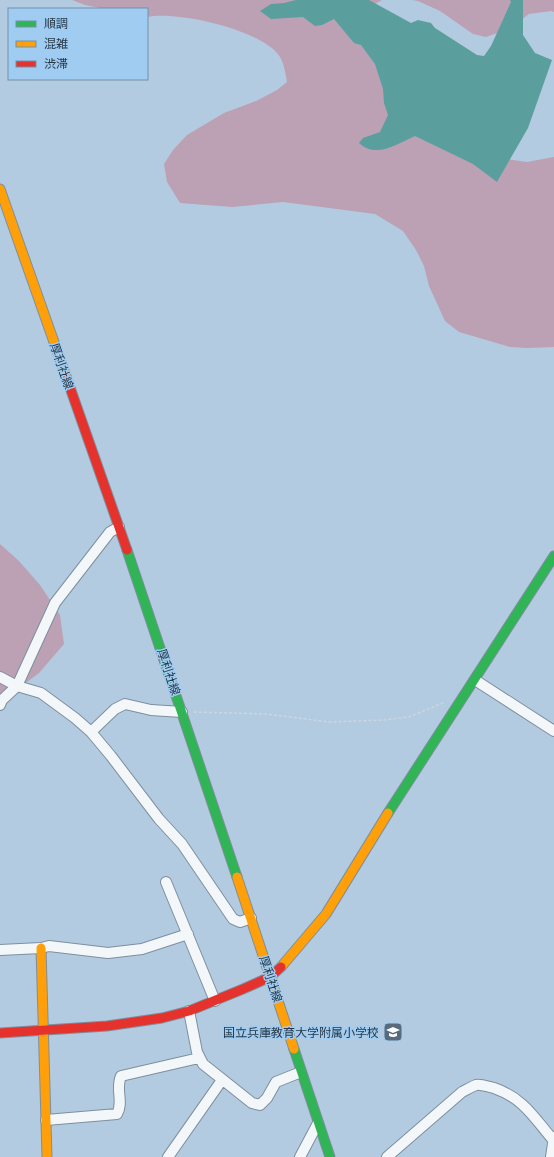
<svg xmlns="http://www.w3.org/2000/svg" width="554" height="1157" font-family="'Open Sans','Noto Sans JP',sans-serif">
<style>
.green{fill:#bba1b3}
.water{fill:#5a9f9e}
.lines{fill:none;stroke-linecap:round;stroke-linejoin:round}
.street-casing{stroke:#7d8f9f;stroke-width:12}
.fast-casing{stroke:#7d8f9f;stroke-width:11}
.slow-casing{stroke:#7d8f9f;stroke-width:11}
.jam-casing{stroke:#7d8f9f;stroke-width:11}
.path{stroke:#cdd5dd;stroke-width:1.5;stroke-dasharray:3 2;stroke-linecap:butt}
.street{stroke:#f4f7fa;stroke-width:10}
.fast{stroke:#30b455;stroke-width:9}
.slow{stroke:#ff9f0a;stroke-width:9}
.jam{stroke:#e5322d;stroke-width:9}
.labels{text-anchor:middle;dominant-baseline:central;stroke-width:3;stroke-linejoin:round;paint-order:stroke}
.street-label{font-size:12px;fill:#263847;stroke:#a1ccf2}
.poi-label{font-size:12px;fill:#263847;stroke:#a1ccf2;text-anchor:end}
</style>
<rect width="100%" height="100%" fill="#b3cbe0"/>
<!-- green -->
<path class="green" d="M72 0H382L373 5 493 157 527 162 554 157V347L527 348 510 347 459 332 445 321 429 286 424 266 416 250 403 231 375 214 283 202 232 207 180 203 167 182 164 164 173 150 187 135 224 113 256 101 277 90 287 82C285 71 284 61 277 53 256 29 177 11 147 17V9H105L85 5Z
M412 0H554V12L551 11 529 14 509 29 486 37 473 34 440 11 418 1Z
M0 544 19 561 40 585 60 615 64 644 39 673 15 691 0 698Z"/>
<!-- water -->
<path class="water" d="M296 0H369L411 23 418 20 431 23 435 28 477 55 484 56 491 46 511 2 510 0H523V35L535 53 552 60 528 128 497 182 473 164 415 136C397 144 376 159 359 143L363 138 380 132 388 115 384 103 383 89 375 64 361 45 354 43 334 19 322 25 315 26 303 17 271 19 260 11 271 4 284 3Z"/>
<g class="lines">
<defs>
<path id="street" d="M0 677 17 686 41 693 75 718 91 732 111 756 159 819 182 844 233 919 240 922 251 918
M475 680 554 731
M0 705 2 700 17 686 55 603 110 532 119 527
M91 732 115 709 125 704 151 710 182 712
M166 882 215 1001
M0 950 41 948 49 946 108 953 142 949 188 934
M189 1011 197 1052 203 1064 252 1103 260 1105 267 1098 276 1082 301 1072
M46 1120 117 1114C124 1102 115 1089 121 1076L199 1058
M168 1157 222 1080
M300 1157 318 1123
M387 1157 462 1092C466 1090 471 1087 476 1085 482 1084 488 1087 494 1088 525 1099 534 1118 554 1141
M551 1157 554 1137"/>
<path id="fast" d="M127 550 237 877
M388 813 554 556
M294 1049 330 1157"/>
<path id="slow" d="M0 189 67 379
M237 877 294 1049
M41 948 47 1157
M281 967 326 914 388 813"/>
<path id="jam" d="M67 379 127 550
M0 1033 107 1026 162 1018 189 1011 243 989 270 977 281 967"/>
</defs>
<!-- street casing -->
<use href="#street" class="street-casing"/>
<!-- fast casing -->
<use href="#fast" class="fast-casing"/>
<!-- slow casing -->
<use href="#slow" class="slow-casing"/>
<!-- jam casing -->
<use href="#jam" class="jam-casing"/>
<!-- path -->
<path class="path" d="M194 712 267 714 329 722 384 720 409 717 445 702"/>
<!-- street -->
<use href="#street" class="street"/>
<!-- fast -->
<use href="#fast" class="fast"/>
<!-- slow -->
<use href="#slow" class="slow"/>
<!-- jam -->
<use href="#jam" class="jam"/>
</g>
<!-- icons -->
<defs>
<symbol id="school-square" viewBox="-11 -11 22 22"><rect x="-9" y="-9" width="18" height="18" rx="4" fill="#576b7d" stroke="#a1ccf2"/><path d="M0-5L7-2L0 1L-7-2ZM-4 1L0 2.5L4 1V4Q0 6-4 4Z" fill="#fff"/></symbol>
</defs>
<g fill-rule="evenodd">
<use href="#school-square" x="382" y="1021" width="22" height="22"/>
</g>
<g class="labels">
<!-- street labels -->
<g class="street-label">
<text transform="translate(62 366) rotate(71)">厚利社線</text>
<text transform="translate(169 672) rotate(72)">厚利社線</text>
<text transform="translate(271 979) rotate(72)">厚利社線</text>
</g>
<!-- poi labels -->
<g class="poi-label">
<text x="379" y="1032">国立兵庫教育大学附属小学校</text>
</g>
</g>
<!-- legend -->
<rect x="8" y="8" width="140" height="72" fill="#a1ccf2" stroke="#7091ae"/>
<rect x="16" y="21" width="20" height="6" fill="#30b455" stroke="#7091ae"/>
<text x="44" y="28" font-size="12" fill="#263847">順調</text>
<rect x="16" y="41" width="20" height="6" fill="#ff9f0a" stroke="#7091ae"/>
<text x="44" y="48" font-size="12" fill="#263847">混雑</text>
<rect x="16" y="61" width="20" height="6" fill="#e5322d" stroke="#7091ae"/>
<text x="44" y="68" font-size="12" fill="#263847">渋滞</text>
</svg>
